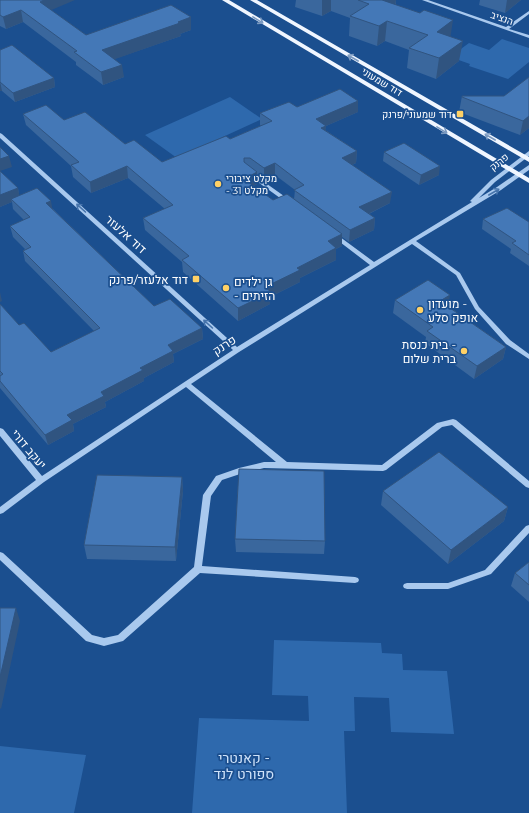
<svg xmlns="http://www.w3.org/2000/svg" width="529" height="813" font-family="Montserrat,Heebo,sans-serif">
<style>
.green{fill:#2e69ad}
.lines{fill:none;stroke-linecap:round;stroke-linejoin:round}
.minor{fill:#a9c9ee;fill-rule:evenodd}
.major{fill:#f0f6ff;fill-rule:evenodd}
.wall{fill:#3a679d;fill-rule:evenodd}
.shaded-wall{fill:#305480}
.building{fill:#4478b7;stroke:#305480}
.oneway{stroke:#7b9ac1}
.oneway2{stroke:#4674ac}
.poi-dot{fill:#ffd166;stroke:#1b4f8f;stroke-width:1.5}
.labels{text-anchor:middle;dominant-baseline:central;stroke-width:3.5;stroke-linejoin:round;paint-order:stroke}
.far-street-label{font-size:10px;fill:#fff;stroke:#1b4f8f}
.far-poi-label{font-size:10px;fill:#fff;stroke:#1b4f8f;text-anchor:end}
.street-label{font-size:12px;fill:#fff;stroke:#1b4f8f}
.poi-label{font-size:12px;fill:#fff;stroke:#1b4f8f;text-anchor:end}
.near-park-label{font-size:14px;fill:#cfe3fa;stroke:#1b4f8f}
</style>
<rect width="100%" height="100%" fill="#1b4f8f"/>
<!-- green -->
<path class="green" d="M502 39 529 48V62L508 79 469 66 470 64 450 57 469 43 489 50Z
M230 97 262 119 177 158 145 135Z
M274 640 381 643 382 653 402 654 403 670 447 671 454 734 391 732 389 698 354 697 355 731H344L347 813H192L199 718 309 721 308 696 272 695Z
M0 746 86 755 74 813H0Z"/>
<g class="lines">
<!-- minor -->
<path class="minor" d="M422 0H428L506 27 529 11V14L509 29 529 35V38Z
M0 133 2 134 237 347 370 265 332 236V234H336L374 262 472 202 470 201 491 180 529 151V156L495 182 479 198 497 187 529 165V170L501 190 416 241 460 273 479 307 510 340 529 354V359L506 344 475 309 456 275 412 244 239 352 191 384 287 462 382 465 437 423 453 419 456 420 529 481V488L526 487 452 425 442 427 386 470 383 471 264 468 240 474 222 480 211 496 202 566 355 577 358 578 359 580 358 582 355 583 200 573 123 641 104 646 86 641 0 560V552L3 553 92 635 104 638 118 635 194 567 203 495 216 476 239 468 264 462H276L186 387 44 482 3 513 0 514V507L36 480 0 436V428L3 429 42 476 233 350 0 138Z
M250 172 291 201V203H287L248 175V173Z
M529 525V533L491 574 448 589H407L404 588 403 586 404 584 407 583H448L485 570 526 526Z"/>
<!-- major -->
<path class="major" d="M222 0H229L529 178V183Z
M250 0H257L529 157V162Z"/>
</g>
<!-- wall -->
<path class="wall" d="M0 0 51 10 86 35 191 17V30L180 34 181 36 114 59 124 77 103 85 76 65V62L23 22 6 29 0 26Z
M296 0H396V5L451 37 459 61 436 79 407 68 409 50 385 41 377 46 349 36 350 18 331 11 322 16 295 7Z
M480 0H521L505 13 479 5Z
M0 50 54 78 55 87 15 102 2 91H0Z
M462 96H504L529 128 520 135 459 112Z
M358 101V112L326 126 325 130 357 151 356 163 352 165 390 203 369 214 375 218 374 230 349 242 342 237V246L336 249V260L300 278V282L270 297V304L238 321 183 272 182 262 145 230 143 218 165 209 128 178 91 193 73 177 71 166 26 125 23 114 64 120 125 144 162 162 230 139 261 126 260 125V113L297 107ZM257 175 264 180 275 175 295 190 294 199 273 200 253 186 257 184Z
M384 152 439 175 419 185 383 161Z
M0 171 18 188 19 195 53 209 154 306 202 328 203 339 173 354 174 362 144 378V381L105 402 106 407 73 424 74 431 48 445 0 388V304L19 325 51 352 94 331 25 261 23 251 25 249 13 237 10 226 24 220 13 209 12 202 0 207Z
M483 219 529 222V266L510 253 511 249 482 229Z
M395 300 448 306 506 347 503 359 474 379 425 343 426 337 393 313Z
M182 477 183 491 176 561 87 559 84 545Z
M383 491 508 507 504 521 448 564 381 505Z
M235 539 325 541 324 554 236 552Z
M529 562V602L511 586 515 573Z"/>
<!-- shaded-wall -->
<path class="shaded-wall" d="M44 0H75L42 14 40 2Z
M322 0H331V11L322 16Z
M381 0H396L395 9Z
M507 0H521L505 13Z
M21 10 23 22 6 29 3 17Z
M191 17V30L180 34 181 36 104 63 102 50Z
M453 20 450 40 437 32Z
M387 21 385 41 377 46 379 26Z
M463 41 459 61 436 79 439 58Z
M122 65 124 77 103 85 101 72Z
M54 78 55 87 15 102 13 93Z
M0 81 2 91H0Z
M358 101V112L326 126 325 137 316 119Z
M529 116V128L520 135 523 121Z
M357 151 356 163 341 170 342 158Z
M9 156 12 167 0 171V159Z
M275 163V175L264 180V168Z
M127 166 128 178 91 193 90 182Z
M440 166 439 175 419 185 421 175Z
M257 172V184L244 190V179Z
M18 188 20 199H11L12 202 0 207V195Z
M392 192 390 203 358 219 359 207Z
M51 201 53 212 46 203Z
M375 218 374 230 349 242 350 230Z
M342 234V246L336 249V260L300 278V282L270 297V304L238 321V308L265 287 297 268 328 241Z
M0 292 2 301 0 302Z
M450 295 448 308 440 301Z
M202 328 203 339 173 354 174 362 144 378V381L105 402 106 407 73 424 74 431 48 445 45 435 67 415 101 392 140 368 168 345Z
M506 347 503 359 474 379 477 366Z
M182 477 183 491 176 561 175 547Z
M508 507 504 521 448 564 451 550Z
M16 608 20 621 1 709 0 708V677Z"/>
<!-- building -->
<path class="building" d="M0 0H44L40 2 86 35 171 5 191 17 178 22 180 23 102 50 122 65 101 72 74 52 77 51 21 10 3 17 0 15Z
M358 0H382L420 13 424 10 453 20 437 32 463 41 439 58 409 48 428 35 387 21 379 26 350 16 369 4Z
M12 45 54 78 13 93 0 82V50Z
M529 77V116L523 121 462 97V96H504Z
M340 89 358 101 316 119 326 126 321 128 357 151 342 158 392 192 359 207 375 218 350 230 294 190 304 185 275 163 264 168 250 158H244V162L257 172 244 179 273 200 287 194 342 234 328 241 336 248 297 268 300 270 265 287 271 292 238 308 182 260 189 256 143 218 173 205 127 166 90 182 71 165 79 162 23 114 46 105 64 120 85 112 125 144 134 140 162 162 226 136 230 139 272 121 260 113 289 102 297 107Z
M404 143 440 166 421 175 384 152Z
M0 147 9 156 0 159Z
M0 171 18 188 0 195Z
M37 188 51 201 46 203 154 306 170 299 202 328 168 345 173 351 140 368 143 370 101 392 104 396 67 415 72 420 45 435 0 381V376L3 374 0 371V304L19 325 24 323 51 352 100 328 23 251 31 247 10 226 30 217 11 199Z
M507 208 529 222V255L512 243 516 241 483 219Z
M428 280 450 295 440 301 506 347 477 366 427 331 433 327 395 300Z
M439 452 508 507 451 550 383 491Z
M239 469 324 471 325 541 235 539Z
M97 475 182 477 175 547 84 545Z
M529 562V585L515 573Z
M0 608H16L0 677Z"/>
<!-- one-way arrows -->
<defs><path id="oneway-shaft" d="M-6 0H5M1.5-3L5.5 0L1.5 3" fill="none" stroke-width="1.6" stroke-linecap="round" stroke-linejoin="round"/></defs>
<g class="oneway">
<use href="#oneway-shaft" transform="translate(258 20) rotate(31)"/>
<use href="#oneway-shaft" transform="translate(353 58) rotate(-150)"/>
<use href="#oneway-shaft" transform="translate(442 130) rotate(31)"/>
<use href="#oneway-shaft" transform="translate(490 137) rotate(-150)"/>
</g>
<g class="oneway2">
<use href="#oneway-shaft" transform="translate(494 192) rotate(-30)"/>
<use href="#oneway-shaft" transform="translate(81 208) rotate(-138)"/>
<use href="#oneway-shaft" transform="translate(208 324) rotate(-138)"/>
</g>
<!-- markers -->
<g class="poi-dot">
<rect x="456" y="110" width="8" height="8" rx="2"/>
<circle cx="218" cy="184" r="4"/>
<rect x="192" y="275" width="8" height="8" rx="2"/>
<circle cx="226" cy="288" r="4"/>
<circle cx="420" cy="310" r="4"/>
<circle cx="464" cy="351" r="4"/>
</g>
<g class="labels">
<!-- far-street labels -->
<g class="far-street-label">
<text transform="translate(502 18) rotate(19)">הנציב</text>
<text transform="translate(382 82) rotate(31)">דוד שמעוני</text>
<text transform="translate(499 162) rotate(-39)">פרנק</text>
</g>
<!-- far-poi labels -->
<g class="far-poi-label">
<text x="452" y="114">דוד שמעוני/פרנק</text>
<text x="226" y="178" text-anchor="start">מקלט ציבורי<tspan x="226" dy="12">- מקלט 31</tspan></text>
</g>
<!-- street labels -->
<g class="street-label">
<text transform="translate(126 234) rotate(42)">דוד אלעזר</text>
<text transform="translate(224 345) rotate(-33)">פרנק</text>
<text transform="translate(29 449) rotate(50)">יעקב דורי</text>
</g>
<!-- poi labels -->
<g class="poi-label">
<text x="188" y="279">דוד אלעזר/פרנק</text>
<text x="234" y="281" text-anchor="start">גן ילדים<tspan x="234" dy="14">- הזיתים</tspan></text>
<text x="428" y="303" text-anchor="start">מועדון -<tspan x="428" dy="14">אופק סלע</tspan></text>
<text x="456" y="344">בית כנסת -<tspan x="456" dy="14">ברית שלום</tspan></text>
</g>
<!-- near-park labels -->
<g class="near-park-label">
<text x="244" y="758">קאנטרי -<tspan x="244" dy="16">ספורט לנד</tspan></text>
</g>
</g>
</svg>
